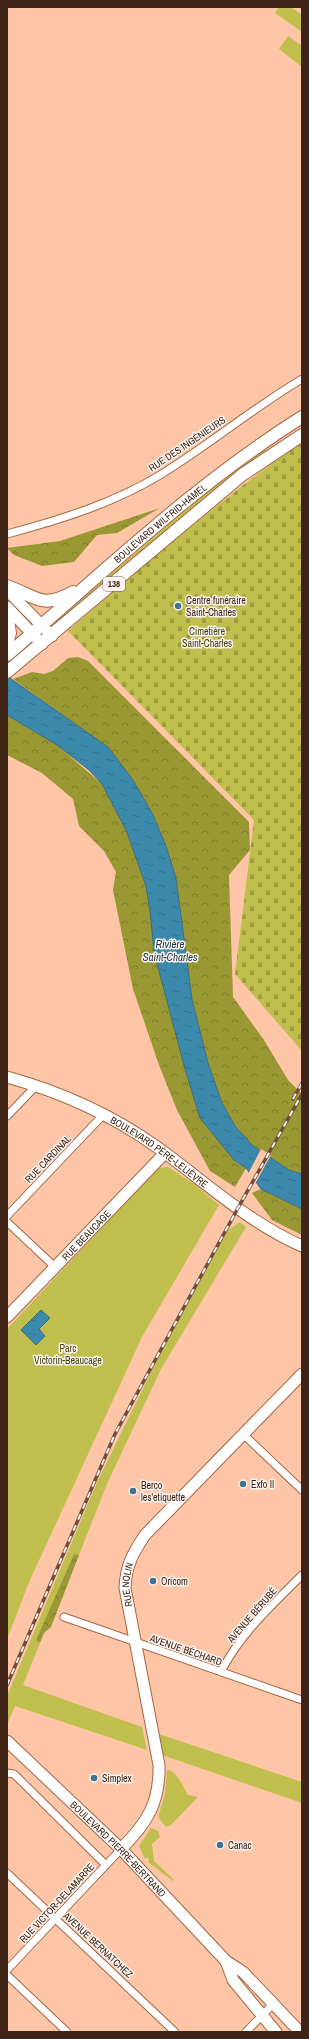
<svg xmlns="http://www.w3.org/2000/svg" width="309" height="2039" font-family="'Archivo Narrow',sans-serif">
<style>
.green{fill:#c0bf4d}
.forest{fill:url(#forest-crowns)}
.cemetery{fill:url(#cemetery-stones)}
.water{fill:url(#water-ripples);stroke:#3c6b7e}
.pier{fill:#fec5a7}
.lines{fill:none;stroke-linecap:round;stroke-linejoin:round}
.street-casing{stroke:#a56542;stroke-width:9}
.secondary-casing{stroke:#a56542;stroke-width:13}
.primary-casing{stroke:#a56542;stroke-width:14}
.street{stroke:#fff;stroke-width:7}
.secondary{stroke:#fff;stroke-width:11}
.primary{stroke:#fff;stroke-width:12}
.rail-casing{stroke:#6f4d3a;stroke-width:3.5}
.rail{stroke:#faf2ef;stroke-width:2;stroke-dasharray:6;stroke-linecap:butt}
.poi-dot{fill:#3d7690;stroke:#faf2ef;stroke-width:1.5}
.labels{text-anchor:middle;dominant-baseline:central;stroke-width:3;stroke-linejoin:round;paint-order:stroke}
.shield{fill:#faf2ef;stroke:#776256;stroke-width:1}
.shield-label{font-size:9px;font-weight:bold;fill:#3f2415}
.street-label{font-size:10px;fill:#3f2415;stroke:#faf2ef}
.poi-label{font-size:10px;fill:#3f2415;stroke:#faf2ef;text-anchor:start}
.park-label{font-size:10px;fill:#45440e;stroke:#faf2ef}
.water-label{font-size:11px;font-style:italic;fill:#223a46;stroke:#faf2ef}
</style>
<defs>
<pattern id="forest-crowns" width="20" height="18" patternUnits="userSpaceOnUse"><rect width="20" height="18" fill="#999833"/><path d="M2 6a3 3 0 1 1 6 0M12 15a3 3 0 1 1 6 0" fill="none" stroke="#7e7c2a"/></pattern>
<pattern id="cemetery-stones" width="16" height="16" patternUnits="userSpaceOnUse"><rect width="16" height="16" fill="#c0bf4d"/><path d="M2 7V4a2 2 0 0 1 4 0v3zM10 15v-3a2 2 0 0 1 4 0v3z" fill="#9d9b3f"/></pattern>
<pattern id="water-ripples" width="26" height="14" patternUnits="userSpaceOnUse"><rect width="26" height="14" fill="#3b8aab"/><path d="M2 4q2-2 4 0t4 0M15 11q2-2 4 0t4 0" fill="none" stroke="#33718a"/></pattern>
</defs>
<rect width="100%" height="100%" fill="#fec5a7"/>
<!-- green -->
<path class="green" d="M279 7H291L302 15V32L275 13Z
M288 36 302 46V67L279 49Z
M266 449 267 452 64 619 61 617 214 485 259 452Z
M168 1167 194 1184 219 1205 142 1337 30 1580 7 1639V1329L158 1168Z
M240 1222 246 1227 161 1369 107 1484 79 1555 74 1554 36 1640 40 1643 23 1685 142 1727 147 1750 15 1706 7 1725V1696L98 1480 155 1364 228 1230Z
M156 1733 302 1782V1803L162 1755Z
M167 1770C177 1770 183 1787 188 1795L198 1797 171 1825 166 1827 158 1817 165 1794Z
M151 1828 158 1831 160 1837 152 1844 154 1861 174 1880 173 1881 148 1862 149 1860 147 1857 145 1859 139 1846Z"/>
<!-- forest -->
<path class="forest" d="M160 508 117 533 97 535 74 562 42 566 14 555 7 548 60 541Z
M78 657 88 661 249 822 250 850 229 875 233 997 264 1040 288 1080 302 1094V1174L289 1170 253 1146 235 1126 222 1103 208 1063 192 999 176 878 166 846 152 813 133 780 107 747 13 679 32 672 44 674 53 671 68 658Z
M7 715 57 745 102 784 126 830 146 886 185 1069 200 1118 236 1162 246 1168 235 1187 210 1171 177 1110 159 1065 133 989 113 890 116 872 104 851 79 826 73 799 42 773 7 755Z
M261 1189 302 1209V1235L272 1220 252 1193Z
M74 1554 79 1555 51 1627 44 1633 40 1643 36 1640Z"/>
<!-- cemetery -->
<path class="cemetery" d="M302 442V1051L235 974 254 820 68 631C143 565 220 500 302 442Z"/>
<!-- water -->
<path class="water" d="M7 676 108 747 133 780 152 813 166 846 176 878 192 999 208 1063 222 1103 235 1126 253 1146 289 1170 302 1174V1209L261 1189 246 1168 234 1160 200 1118 185 1069 154 952 150 911 146 886 126 830 102 784 89 770 57 745 7 715Z
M41 1310 50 1318 39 1329 45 1336 36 1345 21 1330Z"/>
<!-- pier -->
<path class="pier" d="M261 1149 271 1155 255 1184 248 1174Z"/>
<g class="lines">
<defs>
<path id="street" d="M7 534C60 520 114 503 160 475 209 445 253 408 302 379
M7 1116 36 1086
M7 1216 104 1114
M7 1222 55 1267
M243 1434 302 1490
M64 1617 302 1700
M221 1672C239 1635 273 1604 302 1575
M7 1773 14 1774 106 1865
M7 1873 175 2032
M7 1970 121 1849
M7 1975 67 2032
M246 2032 273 2004"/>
<g id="secondary">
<path d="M7 590 52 636"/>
<path d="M7 607 42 644"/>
<path id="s1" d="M7 1077C61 1092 112 1115 157 1147 204 1181 249 1223 302 1246"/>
<path id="s2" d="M7 1317 165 1153"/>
<path id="s3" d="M7 1741 121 1849 226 1961 243 1972 300 2032"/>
<path id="s4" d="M121 1849C147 1823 160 1803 159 1765L125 1588C126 1565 133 1553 145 1535L302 1374"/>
<path d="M226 1961 233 1980 276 2032"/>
</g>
<g id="primary">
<path d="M7 586C36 596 41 610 73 592"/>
<path d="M7 614 10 633 7 644"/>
<path id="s5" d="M7 655C103 573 195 484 302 417"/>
<path d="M7 672 242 475 302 435"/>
</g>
</defs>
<!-- street casing -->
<use href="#street" class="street-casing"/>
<!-- secondary casing -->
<use href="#secondary" class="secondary-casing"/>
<!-- primary casing -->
<use href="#primary" class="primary-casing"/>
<!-- street -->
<use href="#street" class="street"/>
<!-- secondary -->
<use href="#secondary" class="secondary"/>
<!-- primary -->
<use href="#primary" class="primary"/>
<defs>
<path id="rail" d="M293 1099 302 1083
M7 1685 115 1434 238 1208 302 1094"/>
</defs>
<!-- rail casing -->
<use href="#rail" class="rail-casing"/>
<!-- rail -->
<use href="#rail" class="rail"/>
</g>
<!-- markers -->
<g class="poi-dot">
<circle cx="178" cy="606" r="4"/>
<circle cx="243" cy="1484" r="4"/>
<circle cx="133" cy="1491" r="4"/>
<circle cx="153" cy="1581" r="4"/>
<circle cx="94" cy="1778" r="4"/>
<circle cx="220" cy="1845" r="4"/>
</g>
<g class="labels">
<!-- shield labels -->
<rect class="shield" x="103" y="577" width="22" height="14" rx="3"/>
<g class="shield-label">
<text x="114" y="584">138</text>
</g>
<!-- street labels -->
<g class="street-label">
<text transform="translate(187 444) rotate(-34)">RUE DES INGÉNIEURS</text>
<text stroke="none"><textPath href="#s5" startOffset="202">BOULEVARD WILFRID-HAMEL</textPath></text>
<text stroke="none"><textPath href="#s1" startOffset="171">BOULEVARD PÈRE-LELIÈVRE</textPath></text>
<text transform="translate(48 1159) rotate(-46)">RUE CARDINAL</text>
<text stroke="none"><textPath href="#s2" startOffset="114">RUE BEAUCAGE</textPath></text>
<text stroke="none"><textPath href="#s4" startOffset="279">RUE NOLIN</textPath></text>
<text transform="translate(252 1615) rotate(-49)">AVENUE BÉRUBÉ</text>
<text transform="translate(186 1650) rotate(19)">AVENUE BÉCHARD</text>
<text stroke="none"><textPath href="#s3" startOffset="155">BOULEVARD PIERRE-BERTRAND</textPath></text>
<text transform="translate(57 1903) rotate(-47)">RUE VICTOR-DELAMARRE</text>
<text transform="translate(98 1945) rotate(43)">AVENUE BERNATCHEZ</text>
</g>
<!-- poi labels -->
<g class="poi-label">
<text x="186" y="600">Centre funéraire<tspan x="186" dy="12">Saint-Charles</tspan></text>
<text x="251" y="1484">Exfo II</text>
<text x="141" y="1485">Berco<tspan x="141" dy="12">les'etiquette</tspan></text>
<text x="161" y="1581">Oricom</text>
<text x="102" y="1778">Simplex</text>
<text x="228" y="1845">Canac</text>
</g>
<!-- park labels -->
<g class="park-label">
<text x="207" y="631">Cimetière<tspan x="207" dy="12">Saint-Charles</tspan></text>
<text x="68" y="1348">Parc<tspan x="68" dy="12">Victorin-Beaucage</tspan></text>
</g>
<!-- water labels -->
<g class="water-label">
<text x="170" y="944">Rivière<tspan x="170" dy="13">Saint-Charles</tspan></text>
</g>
</g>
<!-- border -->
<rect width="309" height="2039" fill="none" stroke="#3f2415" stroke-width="16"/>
</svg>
